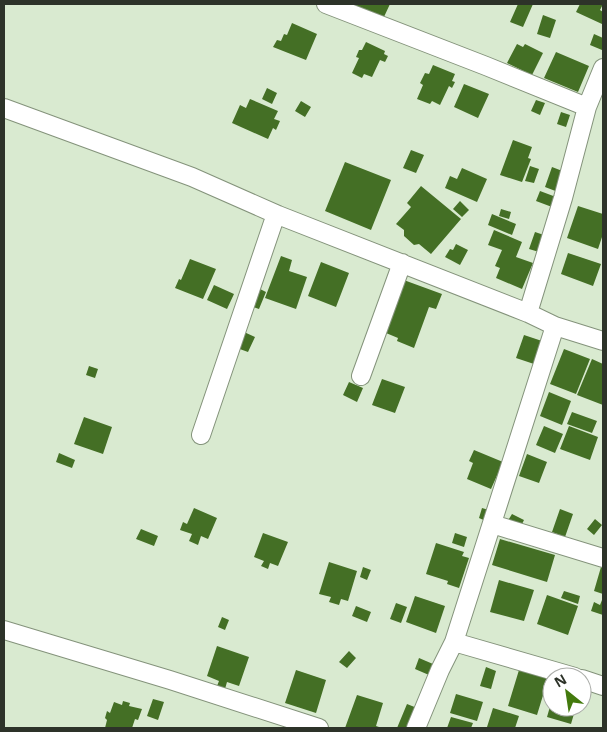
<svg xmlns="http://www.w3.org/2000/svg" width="607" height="732" font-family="'Noto Sans',sans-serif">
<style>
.building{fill:#446f25}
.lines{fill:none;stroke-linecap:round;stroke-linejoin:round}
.minor-casing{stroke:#84937b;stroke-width:20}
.minor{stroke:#fff;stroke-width:18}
</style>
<rect width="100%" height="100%" fill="#d9ead0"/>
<!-- building -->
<path class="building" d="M350 4H390L383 19Z
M518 4H533L523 27 510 22Z
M580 4H603L600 10 603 12 602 24 576 12Z
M543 15 556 20 550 38 537 34Z
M292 23 317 34 306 60 273 47 277 40 281 41 284 34 287 35Z
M594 34 603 38 602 50 590 45Z
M366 42 385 51 384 54 388 56 385 62 380 60 372 77 364 74 362 78 352 73 359 58 356 57 359 50H362Z
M517 44 523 47 525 44 543 53 532 75 507 63Z
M556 52 589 66 578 92 544 78Z
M433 65 455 74 452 81 455 82 452 88 449 86 440 105 432 101 430 104 417 99 423 85 420 83 425 73 429 74Z
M464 84 489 94 478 118 454 107Z
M267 88 277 93 272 104 262 99Z
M250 99 278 111 274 119 280 121 276 130 273 128 268 139 232 123 240 105 246 108Z
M536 100 545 103 540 115 531 111Z
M301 101 311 107 305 117 295 111Z
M561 112 570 115 566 127 557 124Z
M513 140 532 147 528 158 531 159 522 182 500 175Z
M411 150 424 155 416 173 403 168Z
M345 162 391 180 371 230 325 211Z
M530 166 539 169 534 183 525 181Z
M552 167 565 172 558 192 545 187Z
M462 168 487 179 477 202 445 188 450 176 457 179Z
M421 186 461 219 431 254 419 244 414 245 404 236V230L396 224 411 207 407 203Z
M540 191 556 197 552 207 536 201Z
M460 201 469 210 462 217 453 209Z
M578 206 603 214V234L598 249 567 238Z
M501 209 511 212 509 219 499 216Z
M492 214 516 224 512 235 488 225Z
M494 230 522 242 516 257 533 263 522 289 496 278 500 268 495 266 502 250 488 245Z
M535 232 544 235 539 252 529 249Z
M456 244 468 250 460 265 445 257 450 249 453 250Z
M568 253 601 264 593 286 561 274Z
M281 256 292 260 289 271 307 277 296 309 265 298Z
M190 259 216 269 203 299 175 288 179 279 181 280Z
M321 262 349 273 336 307 308 296Z
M401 279 442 294 436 309 429 307 414 348 397 341 398 338 386 333Z
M214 285 234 294 227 309 207 300Z
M258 288 266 292 259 309 251 306Z
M244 332 255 337 248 352 237 348Z
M524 335 542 341 534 364 516 358Z
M564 349 590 359 576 394 550 384Z
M592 359 603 364V405L577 395Z
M89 366 98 369 95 378 86 375Z
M382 379 405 387 395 413 372 405Z
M349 382 363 388 357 402 343 395Z
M549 392 571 401 562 425 540 416Z
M572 412 597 421 592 433 567 424Z
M84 417 112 427 103 454 74 444Z
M544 426 563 434 555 453 536 445Z
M569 426 598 437 590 460 560 449Z
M474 450 503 462 491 489 467 479 473 463 469 461Z
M59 453 75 460 72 468 56 462Z
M527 454 547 462 539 483 519 476Z
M194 508 217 518 208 539 201 536 198 545 189 541 192 534 180 530 183 522 187 524Z
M482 508 492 511 488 522 479 518Z
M560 509 573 514 565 537 552 532Z
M512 514 524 520 520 528 507 522Z
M595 519 602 525 594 535 587 529Z
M141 529 158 536 154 546 136 539Z
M263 533 288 542 278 566 270 563 268 569 261 566 264 561 254 557Z
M455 533 467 537 464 547 452 543Z
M500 539 555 555 547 582 492 565Z
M436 543 464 552 462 556 469 558 459 588 447 584 448 581 426 574Z
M329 562 357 571 348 601 341 599 339 605 329 602 331 597 319 594Z
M363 567 371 570 367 580 360 577Z
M601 567 603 568V594L594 591Z
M499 580 534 590 524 621 490 612Z
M564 591 580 596 578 604 561 598Z
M547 595 578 606 568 635 537 624Z
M415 596 445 606 436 633 406 622Z
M602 600H603V615L591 611 594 602 600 605Z
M396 603 407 607 401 623 390 619Z
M356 606 371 612 367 622 352 616Z
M222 617 229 620 225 630 218 627Z
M217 646 249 657 239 686 227 682 225 689 217 686 219 681 207 676Z
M349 651 356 658 347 668 339 662Z
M419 658 433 664 429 675 415 669Z
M486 667 496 671 491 689 480 686Z
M296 670 326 680 316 713 285 703Z
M519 670 548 679 537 715 508 706Z
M456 694 483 702 477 721 450 713Z
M357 695 383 703 376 726 382 728H345Z
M153 699 164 702 158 720 147 716Z
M123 701 130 703 129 706 142 709 138 720 135 719 132 728H105L107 720 105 718 107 711 110 713 114 702 122 705Z
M551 703 552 707H576L571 724 547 717Z
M407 704 417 708 409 728H397Z
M493 708 519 716 515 728H492L487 727Z
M451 717 473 723 471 728H447Z"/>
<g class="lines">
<defs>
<path id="minor" d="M326 4 486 66 587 107
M4 108 192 177 278 215 528 313 555 326 603 341
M528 313 563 198 587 107 603 68
M361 376 402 263
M201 435 276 214
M492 524 603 558
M4 630 170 680 319 728
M454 642 575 677
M582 679 603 686
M416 728 440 670 454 642 555 326"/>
</defs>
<!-- minor casing -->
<use href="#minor" class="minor-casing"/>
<!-- minor -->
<use href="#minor" class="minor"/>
</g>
<!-- border -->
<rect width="607" height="732" fill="none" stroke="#2d3329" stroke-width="10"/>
<!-- north arrow -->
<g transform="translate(567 692) rotate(330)"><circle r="24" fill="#ffffff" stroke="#abada9"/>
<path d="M0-4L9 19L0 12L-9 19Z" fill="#437a0d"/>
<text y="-8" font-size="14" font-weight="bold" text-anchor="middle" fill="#2d3329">N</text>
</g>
</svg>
